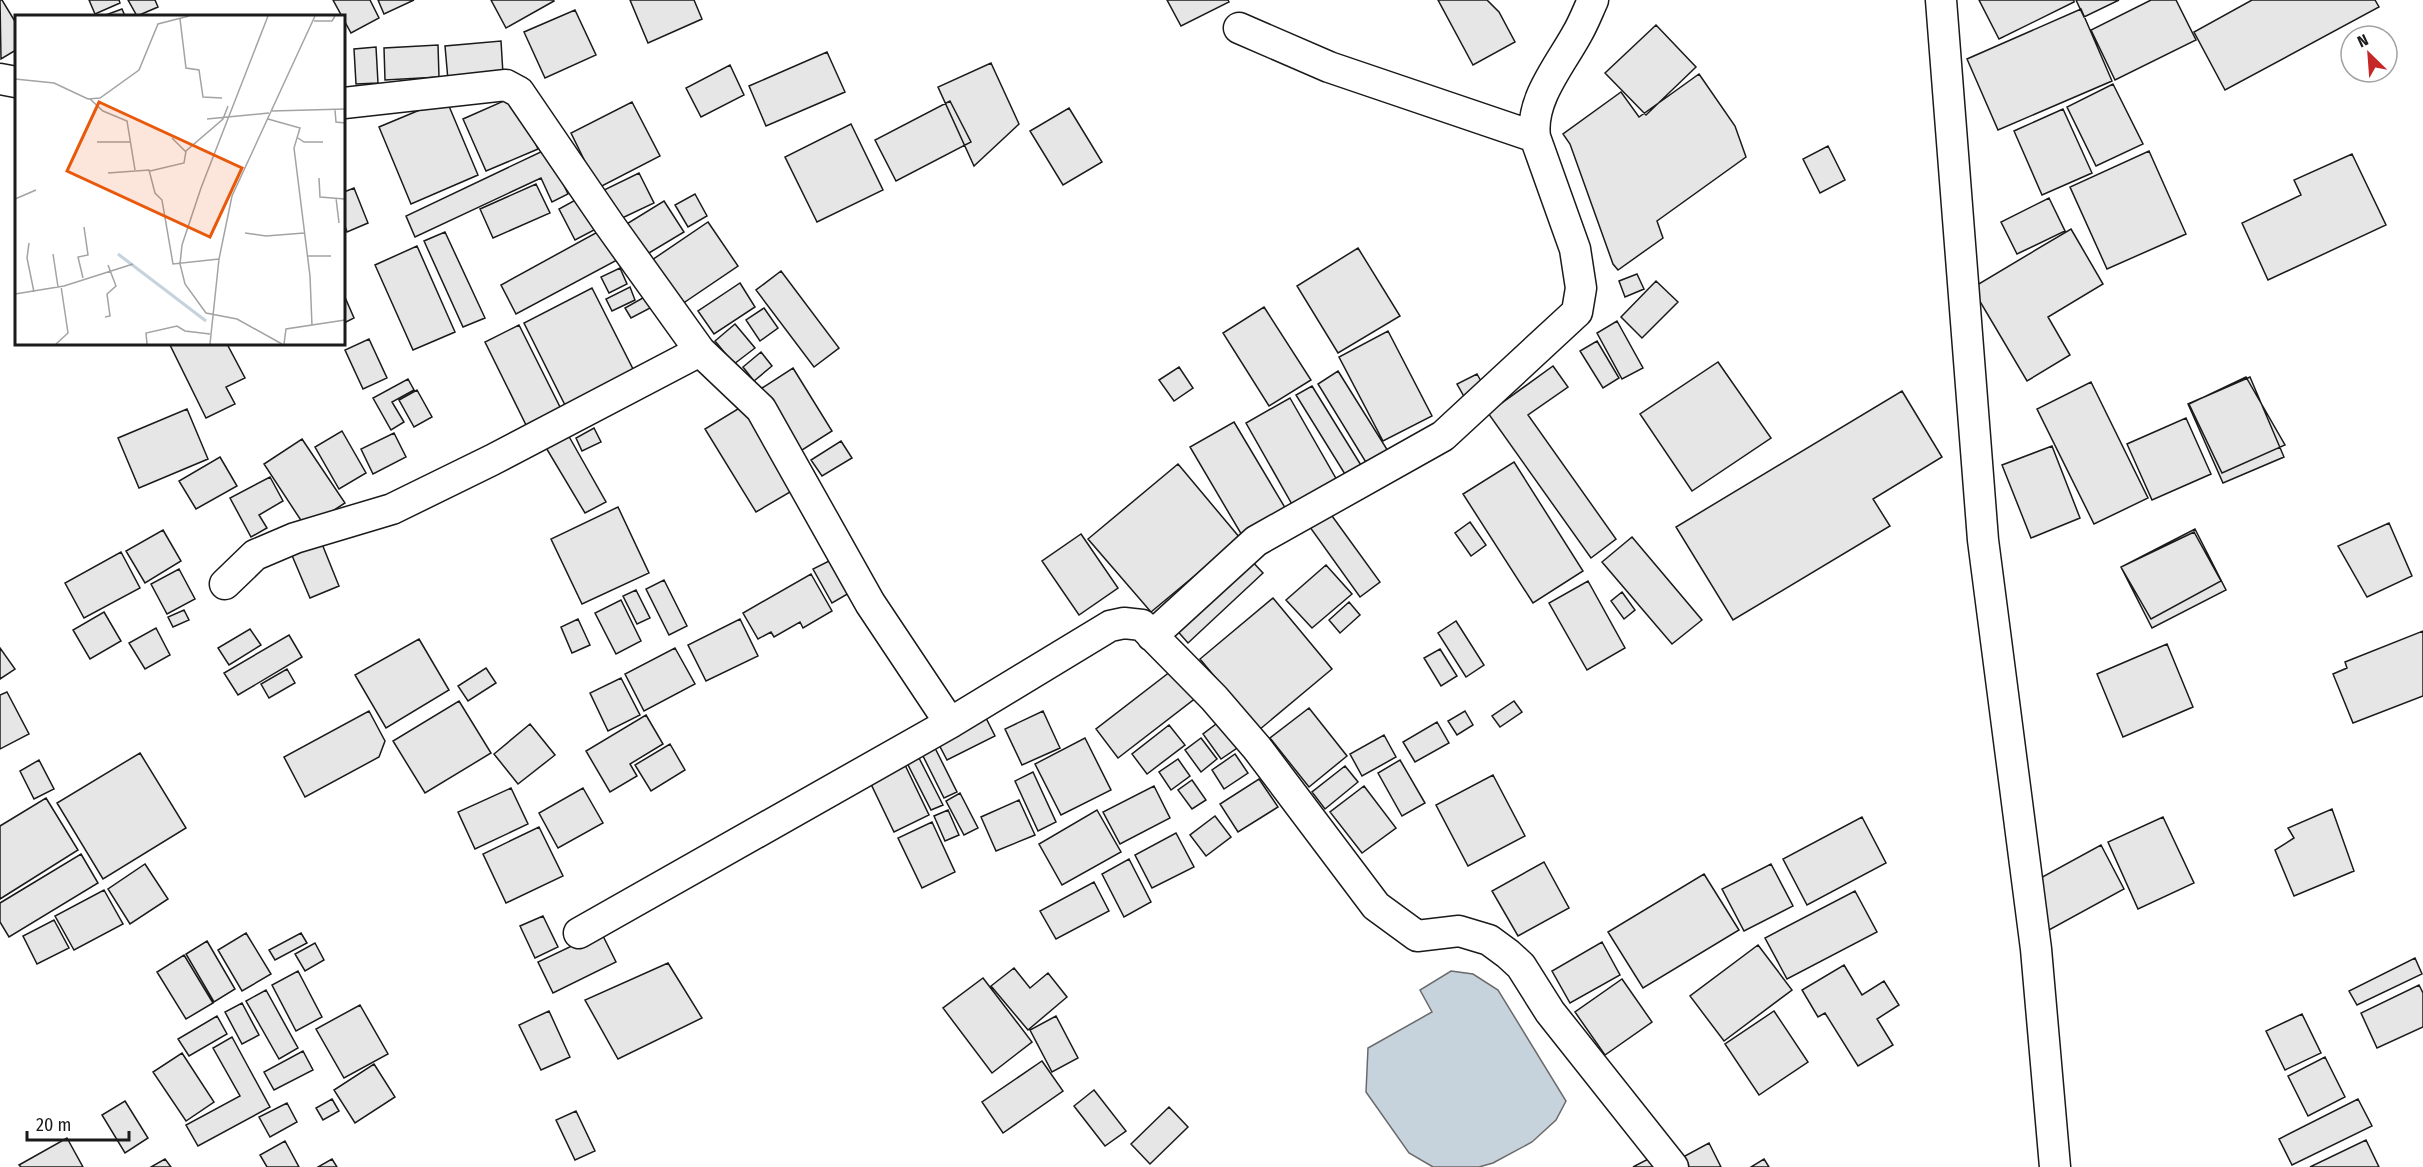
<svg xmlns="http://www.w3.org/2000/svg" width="2423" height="1167" font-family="'Fira Sans Condensed',sans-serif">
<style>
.water{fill:#c6d2dc;stroke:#6a6a6a;stroke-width:1.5}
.building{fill:#e6e6e6;stroke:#1a1a1a;stroke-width:1.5}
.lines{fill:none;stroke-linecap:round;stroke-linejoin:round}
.street-casing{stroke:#1a1a1a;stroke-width:33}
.street{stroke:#fff;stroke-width:30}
.inset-river{fill:none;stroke:#c6d2dc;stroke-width:3}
.inset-road{fill:none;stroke:#a3a3a3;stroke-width:1.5}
.view{fill:#e8590c;fill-opacity:0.15;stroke:#e8590c;stroke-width:3}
.inset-edge{fill:none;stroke:#1a1a1a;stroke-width:3}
</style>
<rect width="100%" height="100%" fill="#fff"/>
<!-- water -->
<path class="water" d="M1451 971 1473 974 1498 990 1566 1101 1556 1120 1532 1142 1493 1163 1479 1167H1433L1409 1153 1366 1092 1368 1048 1432 1012 1420 990Z"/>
<!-- building -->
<path class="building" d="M0 0H2L16 23V50L1 59Z
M89 0H119L120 3 95 14Z
M128 0H155L158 7 137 16Z
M333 0H370L379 18 351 33Z
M378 0H414L384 14Z
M491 0H553L554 1 506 28Z
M630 0H694L702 19 648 43Z
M1167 0H1228L1229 2 1181 26Z
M1438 0H1487L1499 12 1515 42 1473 65Z
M1979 0H2074V2L1999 39Z
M2076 0H2119L2084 17Z
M2151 0H2176L2196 40 2115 80 2091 30Z
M2252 0H2375L2379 7 2225 90 2194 32Z
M122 9 125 16H103Z
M2081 9 2112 81 1998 130 1967 59Z
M575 10 596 55 545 78 524 32Z
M1656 25 1696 67 1646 115 1605 73Z
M501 41 503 74 448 80 445 46Z
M438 45 439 77 385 80 384 48Z
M376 47 378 83 356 84 354 49Z
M827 52 845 92 766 126 749 86Z
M991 63 1019 124 974 166 938 87Z
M730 65 744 95 701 117 686 88Z
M1699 74 1735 126 1746 157 1657 221 1663 238 1618 270 1613 264 1570 144 1563 134 1621 92 1639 117Z
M2113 84 2143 144 2096 166 2067 107Z
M515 96 538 149 486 171 463 119Z
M446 99 478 175 411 204 379 127Z
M950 101 971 142 896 181 875 140Z
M632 102 660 156 598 188 571 133Z
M1069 108 1102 162 1063 185 1030 131Z
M2063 109 2092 173 2042 195 2014 131Z
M851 124 883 190 817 222 785 157Z
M1828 146 1845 180 1820 193 1803 159Z
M547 149 568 194 552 202 541 178 415 237 406 216Z
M2149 151 2186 234 2107 269 2070 187Z
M2352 154 2386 225 2268 280 2242 223 2301 195 2294 180Z
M639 173 654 203 618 220 604 190Z
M536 184 550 213 493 238 480 209Z
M354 188 368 223 347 232 344 223V192Z
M695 194 707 216 688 227 675 205Z
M579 198 596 229 575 240 559 209Z
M2049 198 2065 231 2017 254 2001 222Z
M664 201 684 232 644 256 625 225Z
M708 222 738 266 679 306 649 262Z
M603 229 619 259 516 314 501 285Z
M2071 229 2103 284 2048 317 2070 355 2027 381 1972 288Z
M445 232 485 318 463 327 424 241Z
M417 246 455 332 413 350 375 265Z
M1358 248 1400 316 1338 353 1297 286Z
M620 268 627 284 609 293 601 277Z
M781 271 839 348 814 367 756 290Z
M1637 274 1644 289 1625 297 1619 281Z
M1656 281 1678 302 1642 338 1621 317Z
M740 283 755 307 714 334 698 311Z
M630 287 635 300 612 311 606 299Z
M592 288 634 371 565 405 524 323Z
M344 295 354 318 344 323Z
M648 295 654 306 631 318 625 308Z
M1264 307 1311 380 1269 406 1223 333Z
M764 308 778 328 760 341 746 320Z
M1617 321 1643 368 1622 379 1597 333Z
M735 324 755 348 734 364 715 341Z
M519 325 563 413 529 431 485 342Z
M1388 331 1432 416 1383 441 1339 357Z
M369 339 387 378 363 389 345 350Z
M1597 341 1619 378 1603 388 1580 351Z
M172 344H227L245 378 226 387 235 404 206 418 170 345Z
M761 352 772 366 754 381 743 367Z
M1718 362 1771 438 1692 491 1640 414Z
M1553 366 1568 387 1528 415 1616 539 1591 558 1488 413Z
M1179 367 1193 388 1174 401 1159 380Z
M793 368 832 431 799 452 759 390Z
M1338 371 1388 451 1367 464 1318 384Z
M1477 374 1486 390 1466 400 1457 384Z
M2246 377 2285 445 2222 473 2189 404Z
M2250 377 2284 457 2223 483 2188 404Z
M408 379 414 390 392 402 404 422 391 430 373 398Z
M2091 382 2148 498 2094 524 2037 409Z
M1312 386 1364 470 1348 479 1296 395Z
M417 390 432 417 414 427 399 400Z
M1902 391 1942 457 1873 499 1890 526 1733 620 1676 527Z
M1290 398 1338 482 1293 506 1246 423Z
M746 404 797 488 756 512 705 429Z
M187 409 208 459 139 488 118 438Z
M2186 418 2211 474 2152 500 2127 444Z
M1234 422 1287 511 1243 537 1190 447Z
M594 428 601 442 582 451 576 438Z
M342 431 366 473 339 489 315 447Z
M394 433 406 457 373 474 361 449Z
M567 433 606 502 585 513 545 446Z
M302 439 345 503 306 528 264 464Z
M841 441 852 458 822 476 811 460Z
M2052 446 2080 518 2031 538 2002 465Z
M220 457 237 486 196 509 179 481Z
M1514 462 1583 571 1533 603 1463 494Z
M1178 464 1240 538 1151 612 1088 539Z
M270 477 283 501 259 515 267 528 251 537 230 498Z
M618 507 649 573 582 604 551 539Z
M1327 509 1380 582 1360 597 1307 523Z
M1470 522 1486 545 1471 556 1455 533Z
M2389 523 2412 576 2367 597 2338 546Z
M2195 529 2226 590 2152 628 2121 567Z
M163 530 181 561 145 583 126 551Z
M2194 532 2221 581 2151 619 2121 567Z
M318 534 339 586 310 598 288 546Z
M1081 534 1118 588 1079 615 1042 561Z
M1632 537 1702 620 1672 644 1602 562Z
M121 552 140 588 84 618 65 583Z
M1249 558 1263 573 1188 643 1174 627Z
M833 559 851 592 832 603 813 569Z
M1326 565 1352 594 1312 628 1286 600Z
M179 569 195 599 167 614 151 584Z
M811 574 832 611 803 628 800 622 774 637 771 632 758 639 743 613Z
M664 580 687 626 669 635 646 589Z
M1588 581 1625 648 1587 670 1549 603Z
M636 590 650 618 637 624 623 596Z
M1622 592 1635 610 1624 619 1611 601Z
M1273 598 1332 669 1259 730 1200 659Z
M621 600 641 641 616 654 595 613Z
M1349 602 1360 615 1340 633 1329 620Z
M184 610 189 620 173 627 168 617Z
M104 612 121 641 90 659 73 630Z
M578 619 590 645 572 653 561 627Z
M740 619 758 656 706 681 688 645Z
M1456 621 1484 665 1466 677 1438 633Z
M156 628 170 655 145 669 129 643Z
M250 629 261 645 229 665 218 648Z
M2423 631V696L2353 723 2333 674 2347 668 2345 662Z
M289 635 302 657 238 695 224 673Z
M419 639 449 690 386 728 355 675Z
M2167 644 2193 707 2123 737 2097 674Z
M0 648 15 669 0 679Z
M675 648 695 684 644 711 625 674Z
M1440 649 1457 676 1441 686 1424 658Z
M486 668 496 683 468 701 458 686Z
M1175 668 1197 697 1118 758 1096 729Z
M287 669 295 683 269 698 261 684Z
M621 678 640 715 608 731 590 693Z
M7 692 29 734 0 749V695Z
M459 701 491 753 425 793 393 741Z
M1514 701 1522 712 1500 727 1492 716Z
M1309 708 1347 756 1309 787 1270 738Z
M369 711 385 741 379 757 305 797 284 757Z
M1043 711 1060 748 1022 765 1005 729Z
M1465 711 1473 725 1457 735 1448 721Z
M983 712 995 736 947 760 935 737Z
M646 715 663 744 630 764 637 776 610 792 586 751Z
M1224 718 1243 744 1221 759 1203 734Z
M1437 722 1449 743 1415 762 1403 742Z
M530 724 555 755 518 784 494 754Z
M1169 725 1185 745 1147 774 1132 754Z
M1384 735 1396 757 1362 776 1350 754Z
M1085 738 1111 790 1061 815 1035 764Z
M1201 738 1217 759 1201 772 1185 750Z
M670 744 685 770 651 791 635 765Z
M933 744 957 792 944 798 920 750Z
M140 753 186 828 103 879 57 803Z
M1235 754 1248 773 1224 789 1212 770Z
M918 756 943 805 931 810 906 761Z
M1178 759 1190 776 1171 790 1159 772Z
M39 760 54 789 34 799 20 771Z
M1400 760 1425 803 1402 816 1378 773Z
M905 765 929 815 894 832 870 782Z
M1345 766 1358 782 1325 809 1312 792Z
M1033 772 1056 822 1038 831 1015 781Z
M1493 775 1525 836 1468 866 1436 805Z
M1259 779 1278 807 1238 832 1220 804Z
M1192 780 1206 800 1192 809 1178 790Z
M1154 786 1170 818 1120 844 1103 812Z
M1364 786 1396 828 1362 853 1330 812Z
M511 788 528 824 475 849 458 812Z
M583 788 603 823 558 848 539 813Z
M960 793 978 828 964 835 946 801Z
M46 798 78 850 0 899V826Z
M1019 800 1035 835 996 851 981 817Z
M2332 809 2354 871 2294 896 2275 850 2294 838 2288 828Z
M948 810 959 835 945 841 934 816Z
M1097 810 1121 852 1062 885 1039 844Z
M1215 816 1231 837 1206 856 1190 835Z
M1862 817 1886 863 1807 905 1783 859Z
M2163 817 2194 883 2138 909 2108 842Z
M932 822 955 872 922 888 898 838Z
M539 827 563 876 506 903 483 854Z
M1176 833 1194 867 1152 888 1135 855Z
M2101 845 2124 889 2049 930 2037 906 2045 901 2035 881Z
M81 854 98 883 9 937 0 922V903Z
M1129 859 1151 902 1124 917 1102 874Z
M1544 862 1569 908 1518 936 1492 891Z
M145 864 168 899 130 924 108 889Z
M1771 864 1793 906 1744 931 1722 889Z
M1704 874 1739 930 1643 988 1608 932Z
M1094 882 1109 911 1056 939 1040 911Z
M104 890 123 924 74 950 55 916Z
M1855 891 1877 932 1787 979 1765 938Z
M543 916 558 947 535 958 520 926Z
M54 920 69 948 37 964 23 936Z
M601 932 616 962 553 993 538 962Z
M246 933 271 974 242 991 218 950Z
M301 933 307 943 275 960 269 950Z
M207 941 235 989 214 1002 186 954Z
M1602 942 1620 975 1570 1003 1552 971Z
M315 943 324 960 305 971 295 954Z
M1758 945 1792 990 1724 1041 1690 996Z
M184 955 213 1003 186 1019 157 972Z
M2415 958 2422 974 2357 1005 2349 991Z
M668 963 702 1018 618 1059 585 1000Z
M1844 965 1862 995 1884 981 1899 1005 1877 1019 1893 1045 1858 1066 1825 1013 1818 1017 1802 990Z
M1014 968 1030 988 1048 973 1067 997 1028 1030 991 986Z
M298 971 322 1017 296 1031 272 985Z
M983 978 1032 1042 992 1073 943 1008Z
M1622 979 1652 1022 1605 1055 1575 1012Z
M2419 985 2423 993V1027L2377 1048 2361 1013Z
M266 990 298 1048 279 1059 246 1001Z
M242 1003 259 1035 242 1044 225 1012Z
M360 1005 388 1054 344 1078 316 1029Z
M549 1011 570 1057 541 1070 519 1025Z
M1774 1011 1808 1062 1759 1095 1725 1044Z
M2302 1014 2321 1053 2285 1070 2266 1031Z
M217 1016 227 1034 189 1056 178 1039Z
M1056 1016 1078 1058 1052 1072 1030 1030Z
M232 1037 270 1107 198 1146 186 1125 240 1096 213 1048Z
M303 1051 313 1070 274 1090 264 1072Z
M182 1053 214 1102 186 1121 153 1072Z
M2325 1057 2345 1097 2308 1116 2288 1076Z
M1042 1061 1063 1091 1003 1133 982 1102Z
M374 1064 395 1097 355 1123 334 1090Z
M1094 1090 1126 1131 1105 1146 1074 1106Z
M332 1099 339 1111 323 1120 316 1108Z
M2358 1099 2372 1126 2292 1165 2279 1139Z
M125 1101 148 1138 125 1153 102 1115Z
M287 1103 297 1122 270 1137 259 1117Z
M1169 1107 1188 1127 1150 1164 1131 1144Z
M576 1111 595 1151 575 1160 556 1120Z
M67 1138 83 1167H21L19 1165Z
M2366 1140 2379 1167H2310Z
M285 1141 299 1167H267L260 1155Z
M1709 1143 1721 1167H1689L1683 1157Z
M1654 1156 1659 1167H1633Z
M165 1159 171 1167H151Z
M332 1159 337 1167H318Z
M1764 1159 1769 1167H1751Z"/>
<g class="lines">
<defs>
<path id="street" d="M1941 0 1983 540 2036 949 2055 1167
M1239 28 1329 67 1535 137
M0 79 16 82
M344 103 506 85 519 92 609 224 700 351 761 409 870 603 950 723
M225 584 255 555 295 538 392 509 492 460 700 351
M1152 636 1256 541 1443 436 1577 312 1581 288 1575 249 1535 137C1530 100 1560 65 1577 34 1583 24 1588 11 1593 0
M579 933 950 723 1110 626 1124 623 1142 625 1214 698 1257 748 1376 906 1417 936 1459 931 1489 940 1508 954 1521 966 1550 1012 1673 1167"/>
</defs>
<!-- street casing -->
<use href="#street" class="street-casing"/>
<!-- street -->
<use href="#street" class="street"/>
</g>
<!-- overview -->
<g transform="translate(15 15)">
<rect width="330" height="330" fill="#fff"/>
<path class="inset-river" d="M103 239 191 306"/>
<path class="inset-road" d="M253 1 186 173 167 230 165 249 170 269 191 298 222 304 267 329M165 4 171 53 184 55 188 82 207 83M299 6H317L320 1M0 64 39 68 73 84 85 83 124 55 143 9 174 1M75 84 88 96 112 106 120 155M320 95 321 107 330 108M257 96 330 94M192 104 254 98M253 104 285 113 279 133 295 261 297 311M157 123 171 137M283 123 289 127H308M82 127H116M135 156 169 148 171 136 208 104 213 91M93 158 134 155 140 178 147 185 158 249 204 244M304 163 305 182 330 184M321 183 324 208M0 184 21 175M230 218 251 221 289 218M14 228 12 243 19 277M38 239 43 272M292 241H316M68 263 63 242 73 240 69 212M0 279 49 271 118 249M90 302 95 301 92 279 101 271 93 250M41 329 53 318 46 271M132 329 131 318 162 311 170 316 195 319M195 329 204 244 217 181 300 1M269 329 271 314 330 305"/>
<path class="view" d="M84 87 227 153 195 222 52 156Z"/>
<rect width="330" height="330" class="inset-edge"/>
</g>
<!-- north arrow -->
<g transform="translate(2369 54) rotate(335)"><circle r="28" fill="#ffffff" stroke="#a3a3a3" stroke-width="1.5"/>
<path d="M0-4.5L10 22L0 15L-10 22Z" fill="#c62828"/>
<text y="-9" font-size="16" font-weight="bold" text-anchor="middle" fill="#1a1a1a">N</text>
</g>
<!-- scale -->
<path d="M27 1131v9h102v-9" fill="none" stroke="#1a1a1a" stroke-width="3"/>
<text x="36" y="1131" font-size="18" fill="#1a1a1a" stroke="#ffffff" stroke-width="4.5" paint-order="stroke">20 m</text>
</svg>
